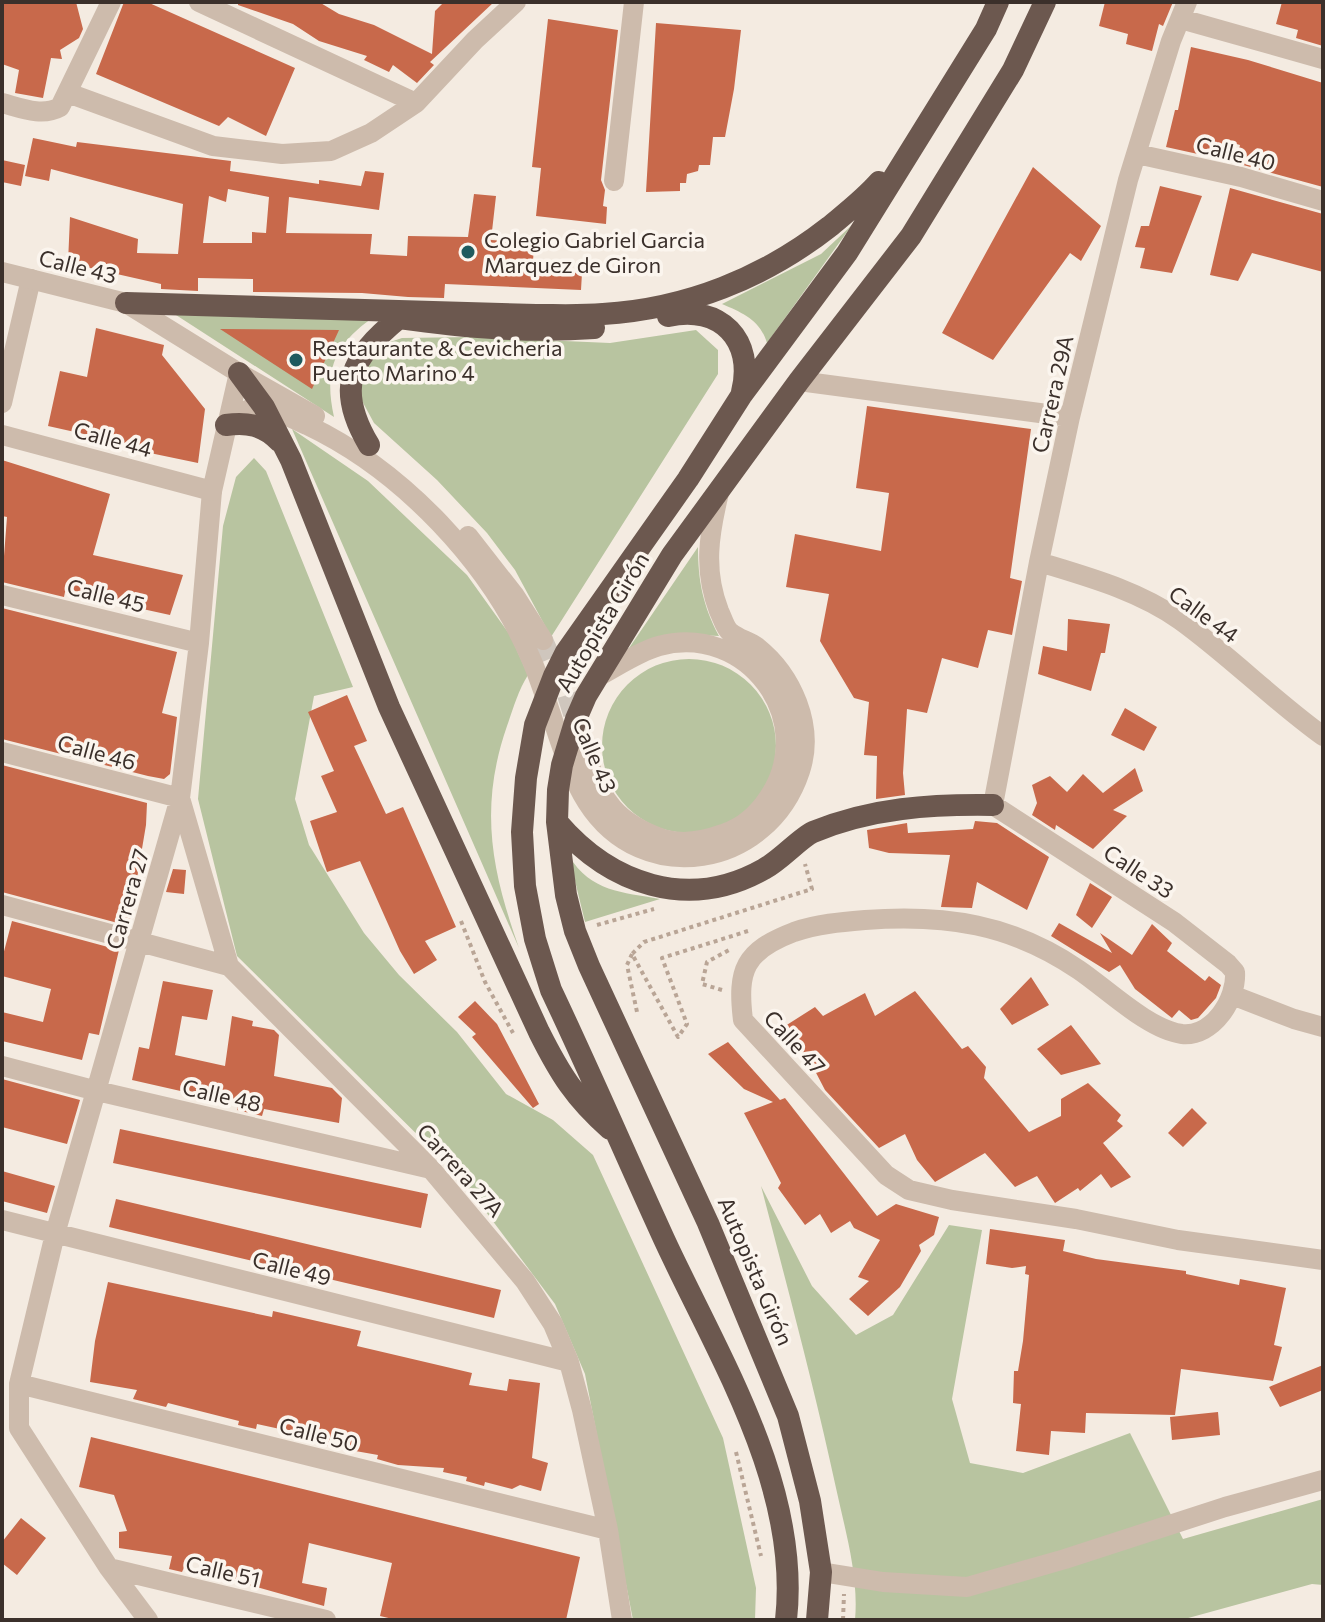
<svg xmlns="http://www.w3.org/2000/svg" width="1325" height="1622" font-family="Commissioner,sans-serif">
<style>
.green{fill:#b8c4a0}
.building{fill:#c8694b;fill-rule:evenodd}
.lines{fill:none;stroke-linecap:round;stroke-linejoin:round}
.tertiary-tunnel{stroke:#cfc6bd;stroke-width:20;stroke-dasharray:20 10;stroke-linecap:butt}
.path{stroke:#b9a596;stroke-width:4;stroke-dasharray:4 4;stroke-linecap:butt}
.minor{stroke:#cdbbac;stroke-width:20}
.tertiary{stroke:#cdbbac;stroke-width:20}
.trunk{stroke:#6c584f;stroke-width:22}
.poi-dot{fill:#1f5a5e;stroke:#fbf5ee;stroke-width:3}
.labels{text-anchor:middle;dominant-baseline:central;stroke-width:7;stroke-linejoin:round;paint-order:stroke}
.street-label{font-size:22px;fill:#3b302b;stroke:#fbf5ee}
.poi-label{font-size:22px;fill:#3b302b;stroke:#fbf5ee;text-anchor:start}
</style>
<rect width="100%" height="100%" fill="#f4ebe1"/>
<!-- green -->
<path class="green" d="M852 225 767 343C760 320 743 313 722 304L821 254Z
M176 315 371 319C333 346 324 372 334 417Z
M696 330 718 350V374L551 637 515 570 487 533 437 480 374 423 361 399V375L381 345 402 338 471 337 610 343Z
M292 429 368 481 467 575 510 635 528 675C518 691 513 709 507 726 479 807 491 869 519 948Z
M254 458 266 471 353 687 314 696 295 799 309 845 364 933 399 975 457 1032 506 1094 553 1120 593 1155 723 1438 756 1588 755 1620H633L585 1374 555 1304 459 1176 237 956 198 799 223 526 236 477Z
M698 547C698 581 703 606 719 636L699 635 627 651Z
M602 746a87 87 0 1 1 174 0a87 87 0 1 1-174 0Z
M569 856C591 892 622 892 660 899L585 922Z
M761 1186 812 1286 856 1335 893 1315 949 1225 982 1230 952 1399 970 1463 1023 1473 1130 1433 1183 1539 1323 1499V1585L1312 1584 1181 1620H855C859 1576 845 1530 836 1488 814 1386 787 1286 761 1186Z"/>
<!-- building -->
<path class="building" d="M2 2H76L83 29 79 38 60 50 62 59 51 58 43 98 15 93 19 70 2 64Z
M124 2H147L295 68 266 136 228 117 219 126 96 74Z
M238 2H319L339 14 374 25 432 54 435 11 444 2H494L430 62 434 65 417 83 393 65 389 72 364 60 367 56 319 41 293 24 238 5Z
M1105 2H1173L1163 26 1159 24 1152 51 1126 44 1128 34 1099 26Z
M1282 2H1323V46L1296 38 1298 30 1276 24Z
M548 19 618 30 601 180 605 190 603 206 607 207 606 224 536 216 541 168 532 167Z
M656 23 741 30 734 89 725 137H713L710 165H699L698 171 687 174 686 183H680V191L646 192Z
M1191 47 1248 60 1323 83V187L1236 163 1240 145 1223 140 1216 158 1166 147 1175 110H1178Z
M33 138 76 147 77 142 231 161 230 171 319 184V180L361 186 365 171 384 173 379 210 289 197 286 233 372 234 370 254 407 256 408 236 468 237 474 194 496 196 491 240 534 243 533 262 554 263 553 272 582 273 581 290 445 284 444 298 408 297 362 293 253 292V279L198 278V291L161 289V284L68 263 70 217 138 239 137 253 178 254 183 204 51 169 49 181 25 176ZM228 189 269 197 266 233 252 232V243H203L209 196 226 202Z
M2 160 25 165 21 186 2 182Z
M1033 167 1101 226 1081 261 1070 253 993 360 942 333Z
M1160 186 1202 196 1172 273 1140 268 1145 248 1135 247 1141 226H1149Z
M1230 188 1323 214V272L1252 253 1238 281 1210 275Z
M96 328 164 345 162 355 205 409 198 463 150 453 151 449 48 426 60 371 87 377Z
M220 329 339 330 312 389Z
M867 406 1031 429 1010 578 1022 581 1012 635 988 630 978 668 942 658 927 713 907 709 903 773 905 795 876 799 877 756 864 755 869 702 854 698 820 641 829 594 786 587 795 534 881 551 889 493 856 488Z
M2 460 110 494 93 555 183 575 170 615 65 592 64 597 2 582 7 517 2 516Z
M2 608 177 652 162 713 177 717 170 774 164 779 148 776 2 739Z
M1068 619 1110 624 1105 653H1101L1091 691 1038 674 1043 646 1067 651Z
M347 695 367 741 354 746 386 814 403 807 456 927 425 941 437 960 414 974 400 951 360 861 327 872 310 821 337 812 321 776 334 771 308 712Z
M1125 708 1157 727 1144 751 1111 735Z
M2 765 147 803 146 825 129 926 2 892Z
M1135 768 1143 791 1113 810 1127 816 1093 849 1056 825 1055 830 1032 815 1037 803 1032 785 1050 776 1067 792 1083 774 1103 793Z
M975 821 997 823 1049 857 1027 910 977 882 972 908 941 907 950 855 889 853 869 848 867 830 907 823 908 833 973 829Z
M173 869 186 870 184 894 166 892Z
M1090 883 1112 897 1092 928 1076 915Z
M12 921 119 950 99 1035 89 1033 82 1060 2 1041V1012L43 1022 51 989 2 976V959Z
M1059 923 1112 953 1100 933 1132 955 1152 924 1172 943 1167 951 1205 981 1209 976 1221 985 1216 998 1198 1018 1191 1020 1179 1010 1172 1018 1135 989 1120 965 1109 972 1051 936Z
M1031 977 1049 1005 1012 1025 1000 1009Z
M163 981 213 990 207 1020 182 1016 175 1055 225 1066 232 1016 253 1021 252 1026 274 1030 279 1035 274 1076 332 1088 342 1098 339 1123 264 1109 262 1116 237 1110 238 1104 132 1080 139 1047 149 1049Z
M915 991 962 1049 968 1046 986 1067 984 1078 1029 1132 1061 1116V1099L1088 1083 1121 1115 1117 1121 1123 1126 1103 1143 1131 1177 1111 1188 1101 1174 1080 1191 1078 1188 1055 1203 1037 1176 1015 1187 985 1153 935 1182 917 1160 905 1134 879 1148 825 1090 813 1067 807 1070 798 1053 803 1050 782 1028 815 1007 823 1016 865 993 875 1016Z
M475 1001 497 1024 539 1104 533 1108 472 1037 476 1034 458 1017Z
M1071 1025 1101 1064 1061 1075 1037 1049Z
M728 1042 780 1100 785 1098 877 1216 896 1204 939 1217 934 1235 919 1245 921 1251 900 1287 868 1316 849 1299 869 1281 858 1277 880 1240 854 1228 850 1221 831 1233 820 1214 805 1225 778 1188 781 1183 744 1113 773 1102 744 1089 708 1054Z
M2 1079 80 1100 67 1144 2 1127Z
M1192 1108 1207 1123 1183 1147 1168 1133Z
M120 1129 428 1194 421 1228 113 1163Z
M2 1171 55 1186 47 1213 2 1201Z
M116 1199 501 1290 494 1318 109 1227Z
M990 1229 1065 1240 1063 1251 1096 1259 1186 1271V1274L1239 1285 1240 1279 1286 1288 1274 1345 1282 1347 1273 1381 1181 1369 1175 1415 1086 1413 1085 1433 1051 1431 1049 1455 1016 1451 1021 1404 1013 1403 1014 1371H1018L1023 1341 1029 1275 1025 1274 1026 1266 1012 1268 986 1264Z
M108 1282 272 1317 273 1311 361 1331 357 1346 472 1373 469 1385 507 1391 509 1379 540 1383 532 1458 548 1463 541 1491 520 1485 512 1489 485 1482 484 1486 466 1481 467 1477 443 1472 444 1468 398 1465 377 1459 378 1455 310 1443 312 1436 257 1424 256 1429 238 1425 239 1421 168 1403 166 1407 133 1399 137 1390 90 1382 95 1341Z
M1323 1365V1390L1280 1407 1269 1387Z
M1218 1412 1220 1435 1172 1440 1170 1417Z
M91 1437 580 1557 566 1620H397L380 1616 392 1563 309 1543 302 1583 327 1588 324 1606 217 1576 218 1566 188 1559 182 1572 169 1569 172 1556 119 1548V1532L127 1531 114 1495 79 1487Z
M21 1518 46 1538 17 1575 2 1563V1542Z"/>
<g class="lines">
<!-- tertiary-tunnel -->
<path class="tertiary-tunnel" d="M543 640 567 695 586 754"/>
<!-- path -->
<path class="path" d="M461 921 485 982 513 1033
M597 925 654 909
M748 931 662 958 687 1024 678 1037 632 954 644 942 812 889 805 864
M632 954 627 965 637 1012
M722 990 702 984 707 962 731 949
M736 1452 761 1556
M843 1620 844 1594"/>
<!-- minor -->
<path class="minor" d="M199 2 416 103
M1187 2 1171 41 1128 180 1070 417 1039 562 993 805 1174 922 1228 964 1235 972C1237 999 1213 1037 1182 1034 1149 1030 1107 989 1079 970 1012 924 945 914 865 920 841 922 817 924 794 932 744 951 737 970 743 1020L886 1175 909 1190 952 1200 1076 1219 1178 1240 1323 1260
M1181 19 1323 59
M68 93 213 146 282 154 331 151 371 133 416 103 475 40 516 2
M2 103C21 108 42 117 60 107L111 2
M1137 154 1241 177 1323 201
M614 181 634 2
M799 381 1070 417
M2 403 31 279
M1039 562C1088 577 1137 590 1180 620 1230 656 1273 700 1323 736
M2 595 199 643
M2 752 180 798 229 966 431 1169 525 1281 553 1324 569 1362 582 1410 608 1530 622 1620
M2 905 229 966
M1232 995 1294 1019 1323 1027
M2 1066 97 1091 431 1169
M2 1220 569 1362
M19 1384 608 1530
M109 1568 326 1620
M821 1572 883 1582 967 1587 1065 1559 1225 1507 1323 1480
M148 1620 109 1568 19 1428V1384L55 1234 180 798 199 643 212 491"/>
<!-- tertiary -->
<path class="tertiary" d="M2 272 126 303 239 373 315 416
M226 425C254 395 275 411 307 425 402 470 491 563 532 661 550 703 563 765 587 802 643 890 768 868 800 771 815 726 792 675 757 647 749 641 738 639 730 632 725 628 722 617 719 611 703 570 709 534 719 493
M2 435 212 491 239 373
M468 536 515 596 543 640
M586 754C600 800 617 823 663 839 683 845 704 841 723 834 742 828 758 814 769 797 820 720 747 622 659 646 638 652 618 666 599 676"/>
<!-- trunk -->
<path class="trunk" d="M126 303 536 315C558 315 581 316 603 314 686 309 764 278 829 227 847 212 864 199 879 182
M668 316C720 304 755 340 742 392
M239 373 264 407 291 460 389 707 539 1032C560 1074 575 1098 610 1129
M226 425C247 422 264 425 279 441
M369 445C335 388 350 358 399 318 464 327 528 333 594 328
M557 822C610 884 688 912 764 869 781 860 800 838 813 832 871 808 931 804 993 805
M786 1620C801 1486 718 1356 664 1239 626 1156 590 1072 551 990L535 939 525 886 522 832 526 778 535 725 554 676 566 652 688 479 741 396 847 253 986 29 998 2
M817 1620 821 1572 810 1501 788 1416 708 1223 589 966 575 931 566 895 557 822 558 790 562 765 576 719 586 696 672 555 799 381 911 236 1013 70 1045 2"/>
</g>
<!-- markers -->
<g class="poi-dot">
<circle cx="468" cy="252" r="8"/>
<circle cx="296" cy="360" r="8"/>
</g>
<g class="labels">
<!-- street labels -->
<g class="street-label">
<text transform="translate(1236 153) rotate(14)">Calle 40</text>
<text transform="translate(78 266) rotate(14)">Calle 43</text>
<text transform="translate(1052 394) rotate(-77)">Carrera 29A</text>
<text transform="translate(113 439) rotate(15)">Calle 44</text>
<text transform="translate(106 595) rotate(14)">Calle 45</text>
<text transform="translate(1204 614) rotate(36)">Calle 44</text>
<text transform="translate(602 622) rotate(-59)">Autopista Girón</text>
<text transform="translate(97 752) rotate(15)">Calle 46</text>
<text transform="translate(595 755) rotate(67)">Calle 43</text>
<text transform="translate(1139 871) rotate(33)">Calle 33</text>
<text transform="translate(127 899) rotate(-74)">Carrera 27</text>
<text transform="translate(795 1042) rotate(47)">Calle 47</text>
<text transform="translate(222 1095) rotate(13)">Calle 48</text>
<text transform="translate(461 1170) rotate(48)">Carrera 27A</text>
<text transform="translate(292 1268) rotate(14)">Calle 49</text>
<text transform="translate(756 1271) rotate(67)">Autopista Girón</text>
<text transform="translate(319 1434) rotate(14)">Calle 50</text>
<text transform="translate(223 1571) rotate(13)">Calle 51</text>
</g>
<!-- poi labels -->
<g class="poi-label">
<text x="484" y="239">Colegio Gabriel Garcia<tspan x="484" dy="25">Marquez de Giron</tspan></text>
<text x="312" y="347">Restaurante &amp; Cevicheria<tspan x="312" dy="25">Puerto Marino 4</tspan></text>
</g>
</g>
<!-- border -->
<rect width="1325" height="1622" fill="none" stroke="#3b302b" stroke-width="8"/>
</svg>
